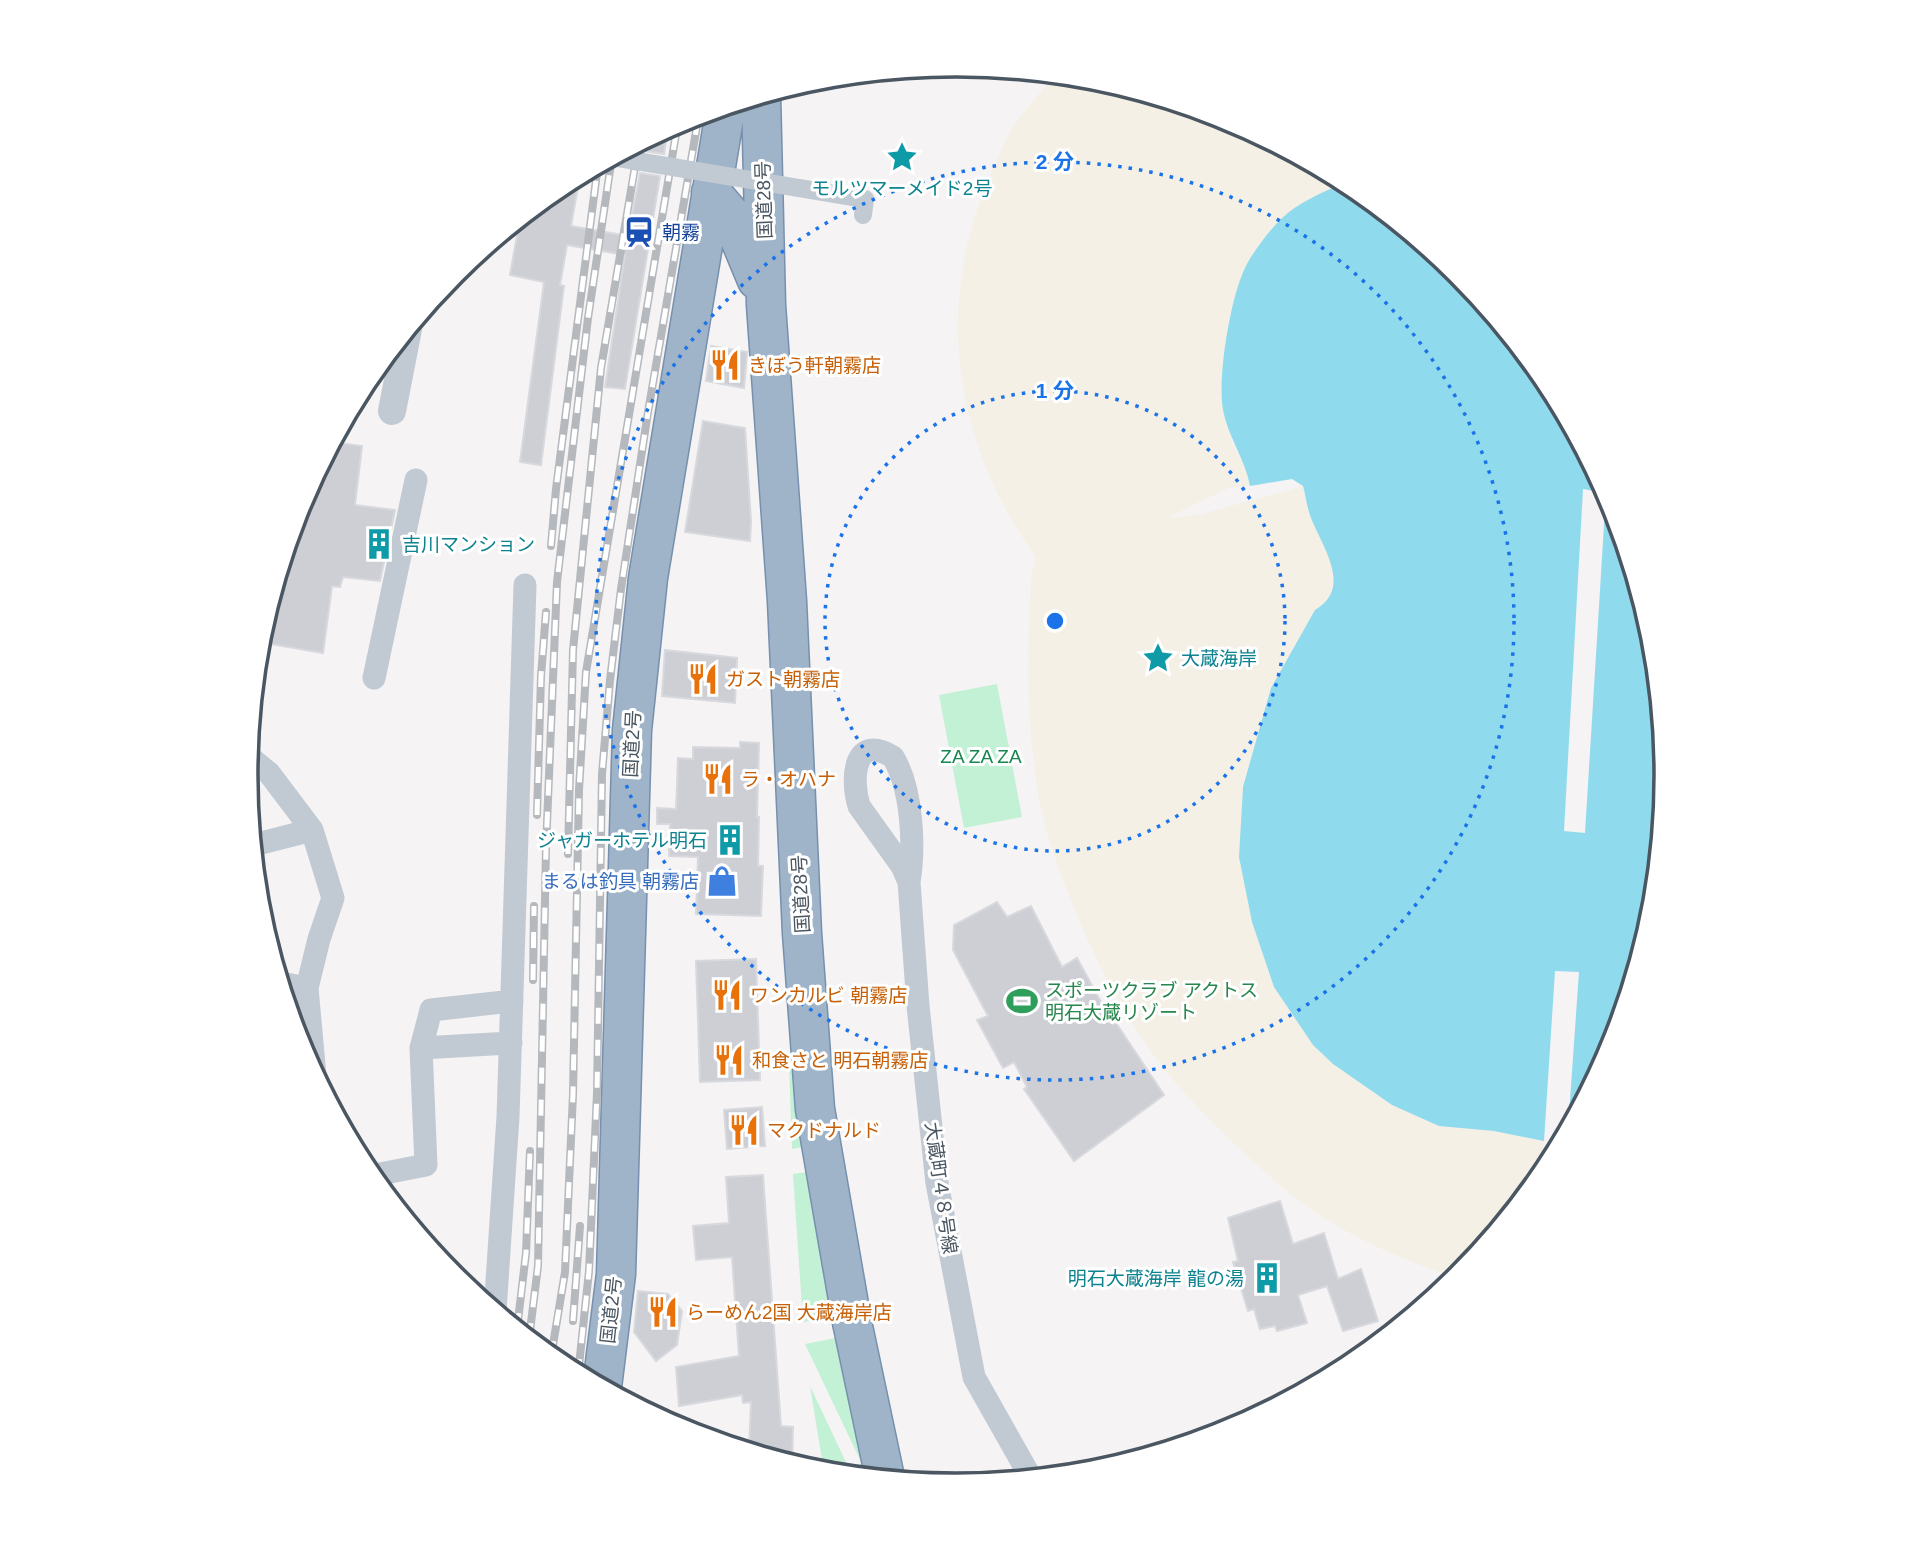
<svg xmlns="http://www.w3.org/2000/svg" width="1912" height="1550" font-family="Arial,'Noto Sans JP',sans-serif">
<style>
.green{fill:#c3f1d5}
.sand{fill:#f5f0e5}
.water{fill:#90daee;fill-rule:evenodd}
.building{fill:#cdcfd5;stroke:#d7d9de;stroke-width:2}
.lines{fill:none;stroke-linecap:round;stroke-linejoin:round}
.trunk-casing{stroke:#7690ad;stroke-width:41}
.minor{stroke:#c1cad2;stroke-width:23}
.tertiary{stroke:#c1cad2;stroke-width:28}
.trunk{stroke:#9fb4c9;stroke-width:38}
.rail-casing{stroke:#b5b8bd;stroke-width:8}
.rail{stroke:#fff;stroke-width:5;stroke-dasharray:16;stroke-linecap:butt}
.pedestrian-bridge{stroke:#c1cad2;stroke-width:18}
.ring{fill:none;stroke:#1a73e8;stroke-width:3.5;stroke-dasharray:3.5 7}
.labels{text-anchor:middle;dominant-baseline:central;stroke-width:6;stroke-linejoin:round;paint-order:stroke}
.culture-label{font-size:19px;fill:#0d838f;stroke:#fff;text-anchor:start}
.street-label{font-size:19px;fill:#4a5661;stroke:#fff}
.transit-label{font-size:19px;fill:#164399;stroke:#fff;text-anchor:start}
.food-label{font-size:19px;fill:#c56008;stroke:#fff;text-anchor:start}
.park-label{font-size:19px;fill:#17864f;stroke:#fff}
.shop-label{font-size:19px;fill:#366cbe;stroke:#fff;text-anchor:end}
.leisure-label{font-size:19px;fill:#27864d;stroke:#fff;text-anchor:start}
.rim{fill:none;stroke:#4a5661;stroke-width:3.5}
.centre{fill:#1a73e8;stroke:#fff;stroke-width:3.5}
.ring-label{font-size:21px;text-anchor:middle;font-weight:bold;fill:#1a73e8;stroke:#fff;stroke-width:6;stroke-linejoin:round;paint-order:stroke}
</style>
<rect width="100%" height="100%" fill="#f5f3f3"/>
<!-- green -->
<path class="green" d="M997 684 1022 817 964 828 939 695Z
M795 1064 803 1147 792 1149 789 1065Z
M807 1172 831 1317 803 1322 793 1174Z
M836 1338 864 1468 805 1344Z
M810 1386 852 1475 824 1472Z"/>
<!-- sand -->
<path class="sand" d="M1055 75 1095 78 1228 119 1346 182 1313 198 1247 264 1228 321 1222 374 1232 442 1247 472 1250 486 1231 487 1172 515 1171 518 1202 514 1303 486C1305 497 1307 508 1311 518 1319 538 1341 567 1332 589 1326 606 1316 608 1309 624L1333 1064 1392 1105 1544 1141 1538 1181 1457 1278C1412 1263 1368 1245 1327 1220 1296 1201 1267 1175 1241 1150 1212 1122 1182 1093 1158 1061 1117 1005 1084 939 1061 874 1051 846 1041 816 1037 787 1026 713 1027 646 1032 571L1036 557C950 439 933 295 996 163 1001 152 1006 139 1012 129 1024 110 1041 92 1055 75Z"/>
<!-- water -->
<path class="water" d="M1346 182 1459 273 1547 381 1612 504 1653 637 1666 775 1653 914 1612 1047 1568 1129 1579 972 1555 971 1544 1141 1494 1131 1439 1126 1392 1105 1333 1064 1313 1045 1274 987 1252 922 1239 857 1243 787 1271 688 1315 610C1353 588 1323 548 1311 518 1307 508 1306 497 1303 486L1292 479 1250 486C1245 459 1228 437 1223 410 1217 377 1231 291 1248 262 1256 248 1269 231 1281 219 1298 202 1324 192 1346 182ZM1583 489 1606 493 1585 833 1564 831Z"/>
<!-- building -->
<path class="building" d="M668 127 664 154 644 151 646 139Z
M640 173 660 176 625 389 605 387 625 255 567 245 560 285 564 286 541 465 520 462 544 282 510 275 520 219 562 184 580 175 571 226 628 236Z
M711 346 747 352 744 388 706 381Z
M703 421 745 428 751 521 750 541 685 532Z
M332 442 362 446 355 505 395 510 380 581 343 577 340 587 332 586 323 653 259 642 300 503Z
M665 650 737 658 735 703 662 696Z
M740 742 759 743 757 817H759L758 866H763L761 916 696 914 698 857 669 856 670 824H657V808L676 809 678 758 693 759V747L740 748Z
M997 902 1007 917 1031 906 1062 967 1077 958 1113 1024 1116 1023 1164 1095 1074 1161 1024 1089 1027 1087 1014 1062 1003 1068 977 1020 988 1016 953 950 954 925Z
M756 959 760 1080 700 1082 696 961Z
M762 1107 765 1146 727 1149 724 1110Z
M763 1175 781 1426 793 1427 792 1464 749 1451 751 1402 743 1403 742 1395 679 1406 676 1367 739 1356 732 1257 696 1260 693 1226 729 1223 726 1177Z
M1280 1201 1293 1244 1324 1233 1338 1279 1361 1269 1378 1321 1343 1331 1327 1286 1298 1295 1307 1323 1277 1331 1275 1326 1260 1329 1254 1309 1248 1311 1233 1262 1238 1261 1228 1218Z
M638 1291 668 1294 682 1311 677 1345 656 1361 634 1332Z"/>
<g class="lines">
<defs>
<path id="trunk" d="M761 95 766 305 787 601 802 933 815 1109 852 1322 885 1478
M711 192 729 213 757 280
M602 1387 616 1274 632 730 648 578 726 106"/>
</defs>
<!-- trunk casing -->
<use href="#trunk" class="trunk-casing"/>
<!-- minor -->
<path class="minor" d="M374 678 416 480
M248 756 269 773 312 830 333 898 319 939 307 988 315 1076
M253 845 312 830
M909 882 902 866 859 806C851 780 853 732 893 757 912 788 915 846 909 882L918 1006 937 1183 974 1377 1031 1478
M281 983 307 988
M421 1048 431 1010 512 1001
M380 1174 426 1165 421 1048 511 1043
M495 1311 508 1117 525 585"/>
<!-- tertiary -->
<path class="tertiary" d="M392 411 408 329"/>
<!-- trunk -->
<use href="#trunk" class="trunk"/>
<defs>
<path id="rail" d="M551 546 556 489 598 165
M537 815 541 676 546 612
M568 854 573 650 601 368 639 143
M533 980 534 906
M573 1321 580 1226
M517 1329 526 1253 530 1151
M529 1339 538 1266 546 848 557 582 588 318 612 157
M551 1357 565 1272 573 1094 579 790 586 672 678 122
M578 1375 589 1271 597 1093 602 774 610 680 621 589 648 412 699 114"/>
</defs>
<!-- rail casing -->
<use href="#rail" class="rail-casing"/>
<!-- rail -->
<use href="#rail" class="rail"/>
<!-- pedestrian-bridge -->
<path class="pedestrian-bridge" d="M612 157 865 199 863 215"/>
</g>
<!-- distance rings -->
<g class="ring">
<circle cx="1055" cy="621" r="230"/>
<circle cx="1055" cy="621" r="459"/>
</g>
<!-- icons -->
<defs>
<symbol id="sight-bare" viewBox="-9 -9 18 18"><path d="M0-6L1.8-2.2L6-1.7L2.9 1.2L3.7 5.4L0 3.3L-3.7 5.4L-2.9 1.2L-6-1.7L-1.8-2.2Z" fill="#0f9aa8" stroke="#fff" stroke-width="2.5" paint-order="stroke"/></symbol>
<symbol id="station-bare" viewBox="-9 -9 18 18"><path d="M-3-6H3Q5-6 5-4V2Q5 4 3 4L4.5 6H3L1.5 4h-3L-3 6H-4.5L-3 4Q-5 4-5 2V-4Q-5-6-3-6ZM-3.5-4v3h7v-3ZM-3.5 1v1.5H-2V1ZM2 1v1.5H3.5V1Z" fill="#1a4fb4" stroke="#fff" stroke-width="2.5" paint-order="stroke"/></symbol>
<symbol id="restaurant-bare" viewBox="-9 -9 18 18"><path d="M-5-6h1v4h1v-4h1v4h1v-4h1v5L-1.5 .5V6h-2V.5L-5-1ZM5-6V6H3V1.5H1.5Q1.5-4 5-6Z" fill="#e8710a" stroke="#fff" stroke-width="2.5" paint-order="stroke"/></symbol>
<symbol id="building-bare" viewBox="-9 -9 18 18"><path d="M-4-6H4V6H1V3H-1V6H-4ZM-2.5-4.3h1.7v1.8h-1.7ZM.8-4.3h1.7v1.8H.8ZM-2.5-1h1.7V.8h-1.7ZM.8-1h1.7V.8H.8Z" fill="#0f9aa8" stroke="#fff" stroke-width="2.5" paint-order="stroke"/></symbol>
<symbol id="shop-bare" viewBox="-9 -9 18 18"><path d="M-5-2.5h2.3a2.7 3.5 0 0 1 5.4 0H5L5.5 6h-11ZM-1.5-2.5h3a1.5 2.3 0 0 0-3 0Z" fill="#3f7fe0" stroke="#fff" stroke-width="2.5" paint-order="stroke"/></symbol>
<symbol id="stadium-bare" viewBox="-9 -9 18 18"><path d="M0-5a6.5 5 0 1 0 0 10a6.5 5 0 1 0 0-10ZM-3.5-1.8h7v3.6h-7Z" fill="#2e9e5b" stroke="#fff" stroke-width="2.5" paint-order="stroke"/></symbol>
</defs>
<g fill-rule="evenodd">
<use href="#sight-bare" x="880" y="135" width="44" height="44"/>
<use href="#station-bare" x="617" y="210" width="44" height="44"/>
<use href="#restaurant-bare" x="703" y="343" width="44" height="44"/>
<use href="#building-bare" x="357" y="522" width="44" height="44"/>
<use href="#sight-bare" x="1136" y="636" width="44" height="44"/>
<use href="#restaurant-bare" x="681" y="657" width="44" height="44"/>
<use href="#restaurant-bare" x="696" y="757" width="44" height="44"/>
<use href="#building-bare" x="708" y="818" width="44" height="44"/>
<use href="#shop-bare" x="700" y="859" width="44" height="44"/>
<use href="#restaurant-bare" x="705" y="973" width="44" height="44"/>
<use href="#stadium-bare" x="1000" y="979" width="44" height="44"/>
<use href="#restaurant-bare" x="707" y="1038" width="44" height="44"/>
<use href="#restaurant-bare" x="722" y="1108" width="44" height="44"/>
<use href="#building-bare" x="1245" y="1256" width="44" height="44"/>
<use href="#restaurant-bare" x="641" y="1290" width="44" height="44"/>
</g>
<g class="labels">
<!-- culture labels -->
<g class="culture-label">
<text x="902" y="188" text-anchor="middle">モルツマーメイド2号</text>
<text x="402" y="544">吉川マンション</text>
<text x="1181" y="658">大蔵海岸</text>
<text x="707" y="840" text-anchor="end">ジャガーホテル明石</text>
<text x="1244" y="1278" text-anchor="end">明石大蔵海岸 龍の湯</text>
</g>
<!-- street labels -->
<g class="street-label">
<text transform="translate(764 200) rotate(-92)">国道28号</text>
<text transform="translate(632 744) rotate(-87)">国道2号</text>
<text transform="translate(801 894) rotate(-93)">国道28号</text>
<text transform="translate(941 1188) rotate(82)">大蔵町４８号線</text>
<text transform="translate(611 1310) rotate(-84)">国道2号</text>
</g>
<!-- transit labels -->
<g class="transit-label">
<text x="662" y="232">朝霧</text>
</g>
<!-- food labels -->
<g class="food-label">
<text x="748" y="365">きぼう軒朝霧店</text>
<text x="726" y="679">ガスト朝霧店</text>
<text x="741" y="779">ラ・オハナ</text>
<text x="750" y="995">ワンカルビ 朝霧店</text>
<text x="752" y="1060">和食さと 明石朝霧店</text>
<text x="767" y="1130">マクドナルド</text>
<text x="686" y="1312">らーめん2国 大蔵海岸店</text>
</g>
<!-- park labels -->
<g class="park-label">
<text x="981" y="756">ZA ZA ZA</text>
</g>
<!-- shop labels -->
<g class="shop-label">
<text x="699" y="881">まるは釣具 朝霧店</text>
</g>
<!-- leisure labels -->
<g class="leisure-label">
<text x="1045" y="990">スポーツクラブ アクトス<tspan x="1045" dy="22">明石大蔵リゾート</tspan></text>
</g>
</g>
<!-- crop -->
<path d="M0 0H1912V1550H0ZM258 775a698 698 0 1 1 1396 0a698 698 0 1 1-1396 0Z" fill="#fff" fill-rule="evenodd"/>
<path class="rim" d="M258 775a698 698 0 1 1 1396 0a698 698 0 1 1-1396 0Z"/>
<circle cx="1055" cy="621" r="10" class="centre"/>
<g class="ring-label">
<text x="1055" y="169">2 分</text>
<text x="1055" y="398">1 分</text>
</g>
</svg>
